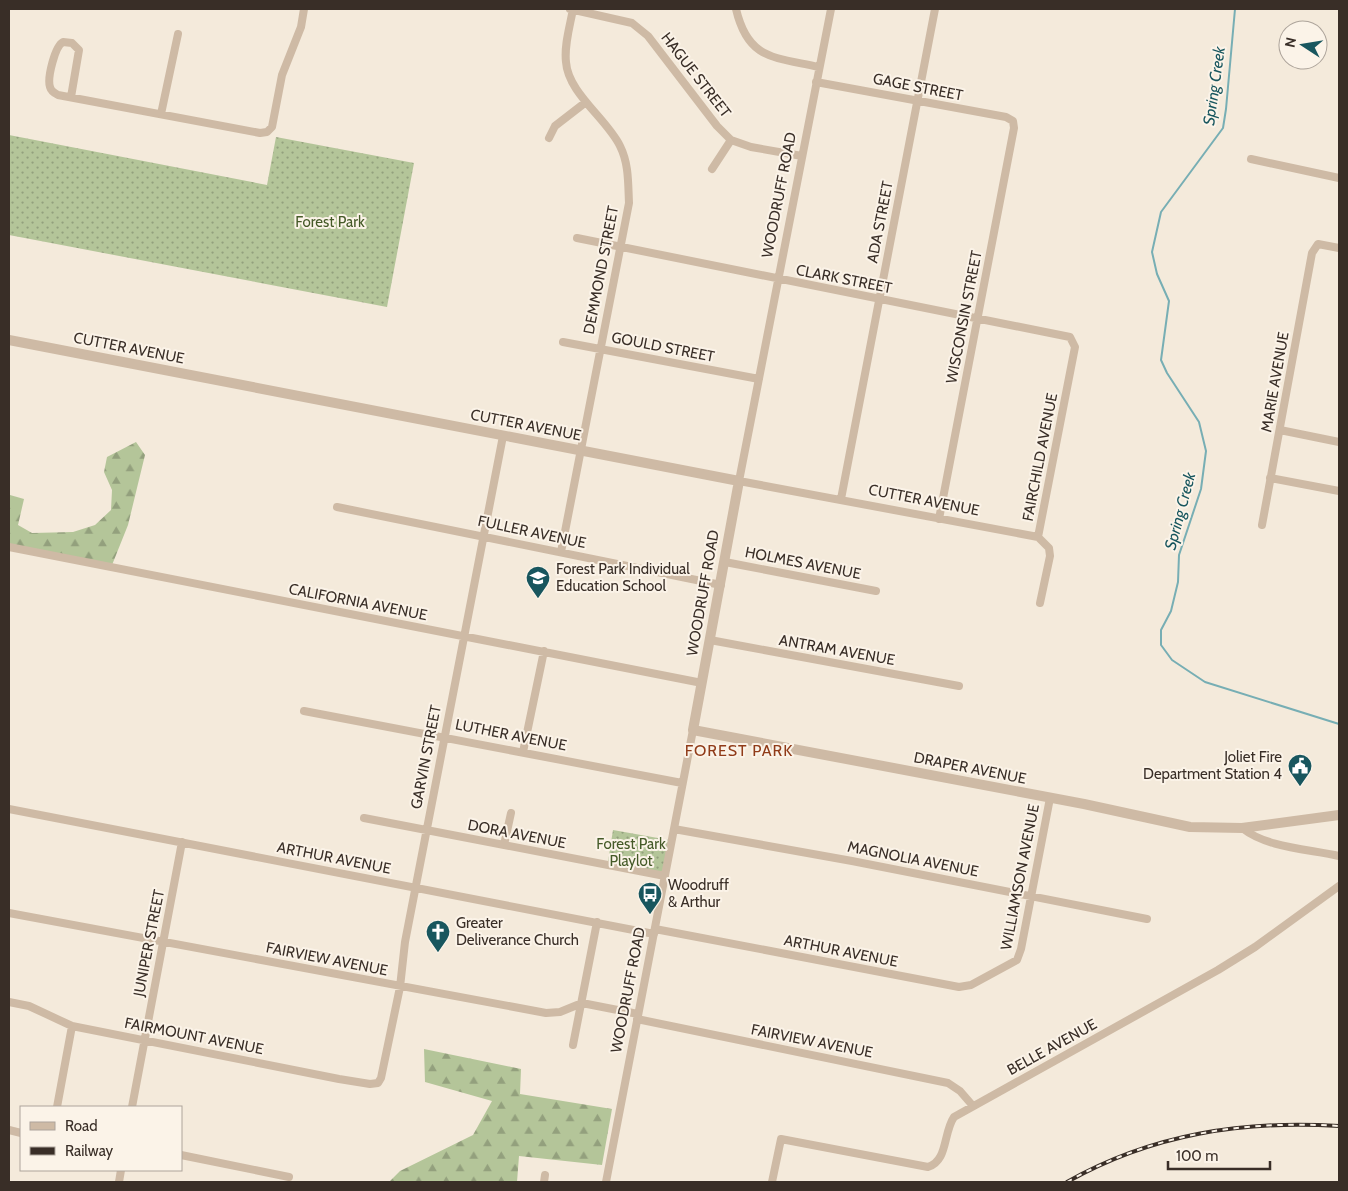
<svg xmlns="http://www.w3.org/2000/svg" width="1348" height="1191" font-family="Cabin,sans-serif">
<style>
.grass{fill:url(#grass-dots)}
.forest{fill:url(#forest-firs)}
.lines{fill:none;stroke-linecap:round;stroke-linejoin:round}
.stream{stroke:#77aeb4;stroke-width:2}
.minor{stroke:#cebaa5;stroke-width:8}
.tertiary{stroke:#cebaa5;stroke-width:10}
.rail-casing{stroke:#392e27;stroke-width:4}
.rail{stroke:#fbf3e8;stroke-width:2;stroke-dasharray:5.5;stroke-linecap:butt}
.labels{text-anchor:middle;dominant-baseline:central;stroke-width:4;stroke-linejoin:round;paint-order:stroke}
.street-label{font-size:15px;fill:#392e27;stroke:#fbf3e8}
.park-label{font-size:15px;fill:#455a28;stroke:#fbf3e8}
.poi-label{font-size:15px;fill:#392e27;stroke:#fbf3e8;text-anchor:start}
.water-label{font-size:16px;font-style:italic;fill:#18565e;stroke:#fbf3e8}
.neighbourhood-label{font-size:16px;letter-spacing:1px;fill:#903b18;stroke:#fbf3e8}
</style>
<defs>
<pattern id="grass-dots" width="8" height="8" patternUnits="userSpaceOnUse" patternTransform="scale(1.25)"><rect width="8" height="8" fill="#b4c599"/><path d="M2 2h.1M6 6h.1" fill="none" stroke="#93a07d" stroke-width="1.8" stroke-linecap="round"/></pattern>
<pattern id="forest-firs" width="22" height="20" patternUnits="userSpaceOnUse" patternTransform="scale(1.25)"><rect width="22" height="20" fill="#b4c599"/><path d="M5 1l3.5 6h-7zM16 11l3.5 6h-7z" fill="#93a07d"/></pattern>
</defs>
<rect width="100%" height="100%" fill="#f4eadb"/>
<!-- grass -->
<path class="grass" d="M9 135 267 185 276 137 414 163 387 307 9 235Z
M613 830 669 840 662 878 607 868Z"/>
<!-- forest -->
<path class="forest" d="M136 442 145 455 128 525 112 565 9 544 10 495 24 499 18 525 32 533 73 532 95 525 111 510 112 490 104 472 107 457Z
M424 1049 521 1069 520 1094 612 1109 602 1165 519 1156 517 1182H389L400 1171 473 1135 492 1101 425 1082Z"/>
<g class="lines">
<!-- stream -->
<path class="stream" d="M1235 9 1226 109 1223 128 1161 212 1152 252 1157 274 1169 301 1161 360 1167 373 1199 422 1206 451 1201 489 1179 555 1178 582 1171 611 1161 630V645L1172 660 1205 682 1339 724"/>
<!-- minor -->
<path class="minor" d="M570 9 632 23 648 36 717 126 731 140 751 147 802 156
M736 9C748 60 774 57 819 67
M831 9 739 481 1038 537
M816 82 1006 117 1013 121 1014 128 939 519
M71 97 79 50 72 43 63 42C55 46 47 78 50 87 51 91 54 93 58 95L260 133 267 132 272 127 282 75 301 27 304 9
M161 114 178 34
M549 138 555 126 586 102
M1251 159 1339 178
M712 169 731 140
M577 238 1070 337 1075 347 1038 537 1049 548 1050 556 1040 603
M563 342 759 379
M1280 430 1339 442
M1270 478 1339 491
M841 499 935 9
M337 507 721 585
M1262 525 1312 253 1318 244 1339 248
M9 547 702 683
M561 552 629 203C628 183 629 164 620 146 607 119 568 93 566 62 564 45 570 26 573 9
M725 562 876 591
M710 640 959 686
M304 711 682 783
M523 752 544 651
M9 809 654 934
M364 818 665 876
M1242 828C1267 848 1308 849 1339 856
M674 829 852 861 1147 919
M504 845 511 813
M9 913 546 1013 560 1012 582 1003 638 1014
M655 929 959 987 971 985 1017 960 1021 949 1050 798
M9 1002 29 1006 72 1026 339 1079 370 1084 378 1083 381 1078 400 987 405 942 503 436
M637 1019 948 1083 960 1091 973 1106
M573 1045 597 922
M57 1107 72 1026
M132 1107 182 842
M9 1130 21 1133
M181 1155 289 1177
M119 1182 121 1170
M544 1182 545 1175
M606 1182 693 730
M772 1182 781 1139 928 1167C948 1161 943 1133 954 1117L1218 970 1255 947 1339 886"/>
<!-- tertiary -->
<path class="tertiary" d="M9 340 739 481 693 730 1084 804 1190 827 1242 828 1339 815"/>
<defs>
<path id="rail" d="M1067 1182C1152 1134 1243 1120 1339 1126"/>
</defs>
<!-- rail casing -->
<use href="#rail" class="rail-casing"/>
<!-- rail -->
<use href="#rail" class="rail"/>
</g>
<!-- icons -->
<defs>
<symbol id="school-pin" viewBox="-11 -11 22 30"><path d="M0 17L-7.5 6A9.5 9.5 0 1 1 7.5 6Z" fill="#18565e" stroke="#fbf3e8"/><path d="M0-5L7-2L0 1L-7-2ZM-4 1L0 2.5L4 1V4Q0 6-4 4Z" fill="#fff"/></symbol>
<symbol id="civic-pin" viewBox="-11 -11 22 30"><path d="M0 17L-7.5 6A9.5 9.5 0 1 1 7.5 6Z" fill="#18565e" stroke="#fbf3e8"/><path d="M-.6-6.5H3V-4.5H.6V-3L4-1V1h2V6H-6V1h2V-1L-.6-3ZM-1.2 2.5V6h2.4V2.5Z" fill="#fff"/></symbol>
<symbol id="bus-pin" viewBox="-11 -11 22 30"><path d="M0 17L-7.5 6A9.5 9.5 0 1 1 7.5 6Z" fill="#18565e" stroke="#fbf3e8"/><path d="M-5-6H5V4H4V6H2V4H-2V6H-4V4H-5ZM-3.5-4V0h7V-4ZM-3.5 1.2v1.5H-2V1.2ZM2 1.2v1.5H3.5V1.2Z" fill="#fff"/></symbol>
<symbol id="church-pin" viewBox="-11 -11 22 30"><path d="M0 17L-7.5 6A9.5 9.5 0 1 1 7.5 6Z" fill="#18565e" stroke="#fbf3e8"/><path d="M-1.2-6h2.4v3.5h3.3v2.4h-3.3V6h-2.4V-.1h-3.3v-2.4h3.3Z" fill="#fff"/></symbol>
</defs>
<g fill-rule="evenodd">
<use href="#school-pin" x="524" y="564" width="28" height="38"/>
<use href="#civic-pin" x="1286" y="752" width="28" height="38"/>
<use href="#bus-pin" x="636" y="880" width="28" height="38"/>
<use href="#church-pin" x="424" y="918" width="28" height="38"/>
</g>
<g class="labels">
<!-- street labels -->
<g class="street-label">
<text transform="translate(696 75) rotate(52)">HAGUE STREET</text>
<text transform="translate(918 87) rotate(11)">GAGE STREET</text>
<text transform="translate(779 195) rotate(-79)">WOODRUFF ROAD</text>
<text transform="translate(880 222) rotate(-79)">ADA STREET</text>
<text transform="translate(601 270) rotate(-79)">DEMMOND STREET</text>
<text transform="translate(844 279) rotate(11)">CLARK STREET</text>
<text transform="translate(964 317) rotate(-79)">WISCONSIN STREET</text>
<text transform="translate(663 347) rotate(11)">GOULD STREET</text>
<text transform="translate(129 348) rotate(11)">CUTTER AVENUE</text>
<text transform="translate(1275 382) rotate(-80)">MARIE AVENUE</text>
<text transform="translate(526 425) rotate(11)">CUTTER AVENUE</text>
<text transform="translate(1040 457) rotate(-79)">FAIRCHILD AVENUE</text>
<text transform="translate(924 500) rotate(11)">CUTTER AVENUE</text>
<text transform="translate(532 532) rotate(12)">FULLER AVENUE</text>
<text transform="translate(803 563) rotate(11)">HOLMES AVENUE</text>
<text transform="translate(703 593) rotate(-80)">WOODRUFF ROAD</text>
<text transform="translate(358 602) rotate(11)">CALIFORNIA AVENUE</text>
<text transform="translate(837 650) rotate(10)">ANTRAM AVENUE</text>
<text transform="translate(511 735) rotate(11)">LUTHER AVENUE</text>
<text transform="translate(426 757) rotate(-79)">GARVIN STREET</text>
<text transform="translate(970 768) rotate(11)">DRAPER AVENUE</text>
<text transform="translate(517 834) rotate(11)">DORA AVENUE</text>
<text transform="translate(334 858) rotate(11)">ARTHUR AVENUE</text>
<text transform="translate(913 859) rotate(11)">MAGNOLIA AVENUE</text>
<text transform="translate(1020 877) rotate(-79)">WILLIAMSON AVENUE</text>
<text transform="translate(149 943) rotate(-79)">JUNIPER STREET</text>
<text transform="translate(841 951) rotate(11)">ARTHUR AVENUE</text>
<text transform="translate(327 959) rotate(11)">FAIRVIEW AVENUE</text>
<text transform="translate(628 990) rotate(-79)">WOODRUFF ROAD</text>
<text transform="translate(194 1036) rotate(11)">FAIRMOUNT AVENUE</text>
<text transform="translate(812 1041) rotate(11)">FAIRVIEW AVENUE</text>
<text transform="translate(1052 1047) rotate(-29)">BELLE AVENUE</text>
</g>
<!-- park labels -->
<g class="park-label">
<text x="330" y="222">Forest Park</text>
<text x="631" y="844">Forest Park<tspan x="631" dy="17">Playlot</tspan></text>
</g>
<!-- poi labels -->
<g class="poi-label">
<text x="556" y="569">Forest Park Individual<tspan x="556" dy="17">Education School</tspan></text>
<text x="1282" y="757" text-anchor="end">Joliet Fire<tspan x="1282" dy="17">Department Station 4</tspan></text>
<text x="668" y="885">Woodruff<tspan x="668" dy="17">&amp; Arthur</tspan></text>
<text x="456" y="923">Greater<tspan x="456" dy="17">Deliverance Church</tspan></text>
</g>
<!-- water labels -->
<g class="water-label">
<text transform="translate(1214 86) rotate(-82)">Spring Creek</text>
<text transform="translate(1180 511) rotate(-75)">Spring Creek</text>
</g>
<!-- neighbourhood labels -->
<g class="neighbourhood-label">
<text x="739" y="750">FOREST PARK</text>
</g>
</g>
<!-- border -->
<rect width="1348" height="1191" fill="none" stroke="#392e27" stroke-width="20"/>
<!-- legend -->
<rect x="20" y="1106" width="162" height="65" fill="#fbf3e8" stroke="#ada49b"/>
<rect x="30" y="1122" width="25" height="8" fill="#cebaa5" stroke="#ada49b"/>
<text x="65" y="1131" font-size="15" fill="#392e27">Road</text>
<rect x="30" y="1147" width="25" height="8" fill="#392e27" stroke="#ada49b"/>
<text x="65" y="1156" font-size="15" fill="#392e27">Railway</text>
<!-- north arrow -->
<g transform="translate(1303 45) rotate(282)"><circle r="24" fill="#fbf3e8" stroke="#ada49b"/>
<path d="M0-4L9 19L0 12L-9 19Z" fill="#18565e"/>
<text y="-8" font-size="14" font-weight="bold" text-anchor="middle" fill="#392e27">N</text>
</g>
<!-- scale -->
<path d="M1168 1161v8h102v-8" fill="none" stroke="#392e27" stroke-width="2.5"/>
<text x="1176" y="1161" font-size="15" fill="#392e27" stroke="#fbf3e8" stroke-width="4" paint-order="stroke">100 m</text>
</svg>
